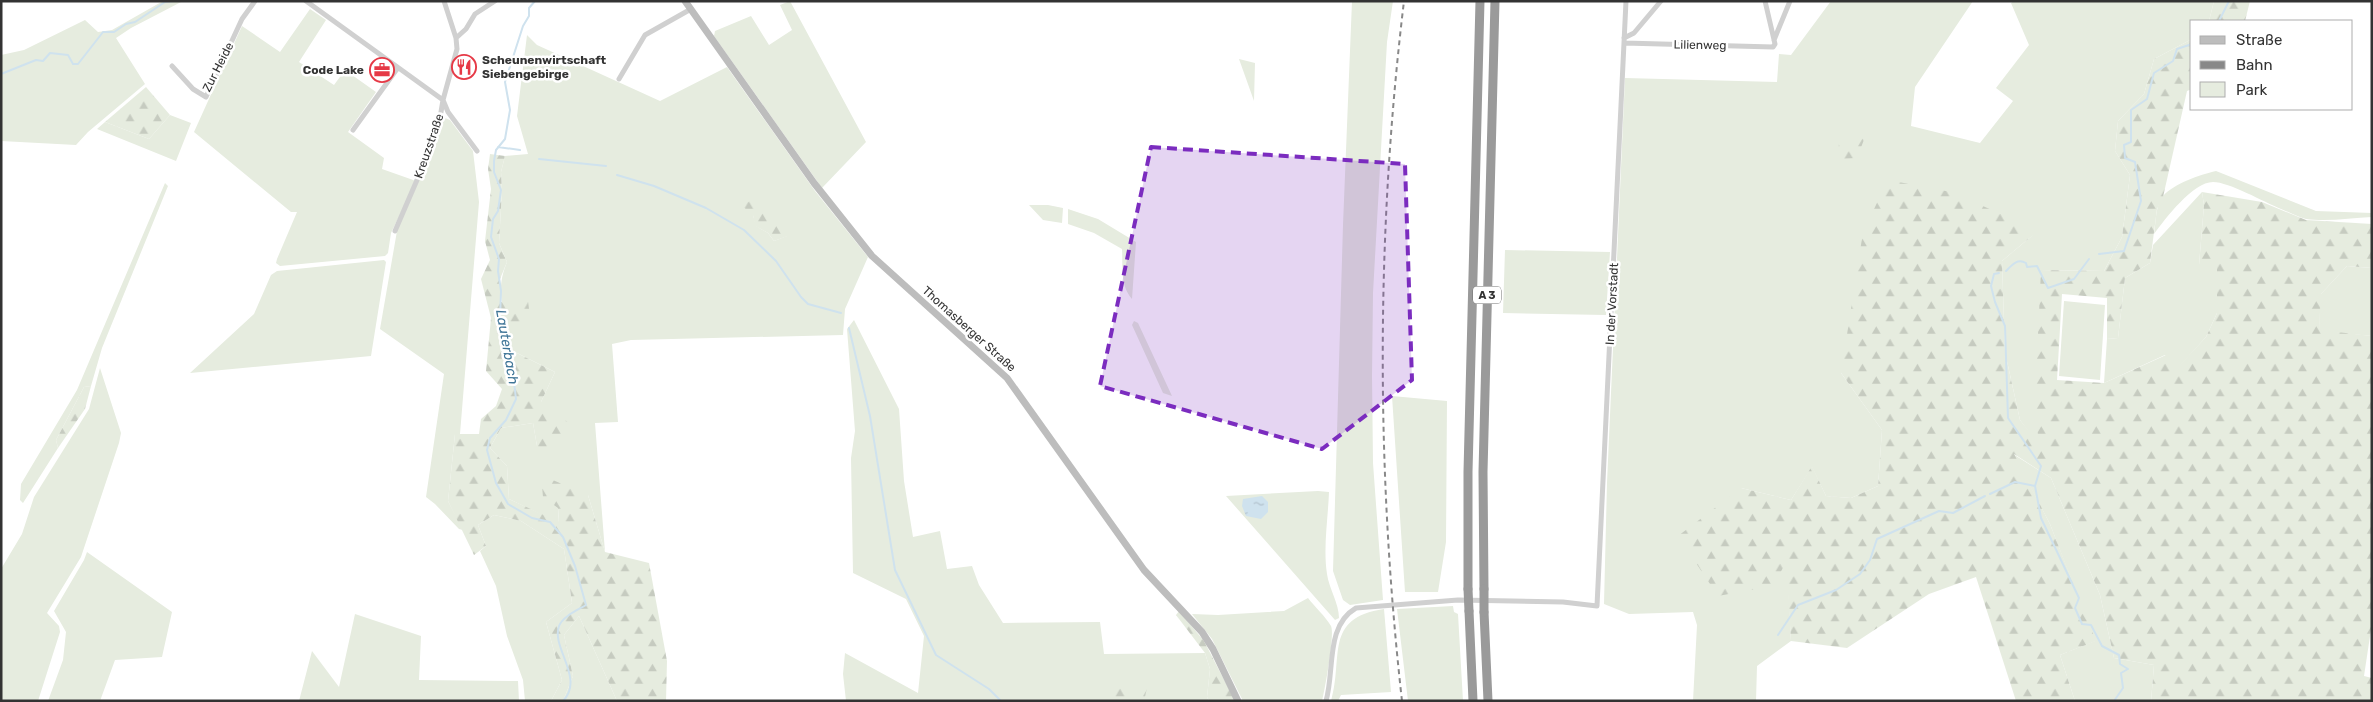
<svg xmlns="http://www.w3.org/2000/svg" width="2373" height="702" font-family="Rubik,sans-serif">
<style>
.green{fill:#e6ecdf;fill-rule:evenodd}
.forest{fill:url(#forest-firs)}
.water{fill:url(#water-ripples)}
.lines{fill:none;stroke-linecap:round;stroke-linejoin:round}
.stream{stroke:#cfe2ee;stroke-width:2}
.minor{stroke:#d0d0d0;stroke-width:5}
.secondary{stroke:#bdbdbd;stroke-width:7}
.motorway{stroke:#9a9a9a;stroke-width:9}
.rail{stroke:#888;stroke-width:2;stroke-dasharray:5 4;stroke-linecap:butt}
.motorway-bridge{stroke:#9a9a9a;stroke-width:9}
.marked{fill:#7b2cbf;fill-opacity:0.2;stroke:#7b2cbf;stroke-width:4;stroke-dasharray:10 6;stroke-linejoin:round}
.labels{text-anchor:middle;dominant-baseline:central;stroke-width:5;stroke-linejoin:round;paint-order:stroke}
.shield{fill:#fff;stroke:#707070;stroke-width:1}
.shield-label{font-size:11px;font-weight:bold;fill:#333}
.street-label{font-size:12px;fill:#333;stroke:#fff}
.poi-label{font-size:12px;font-weight:bold;fill:#333;stroke:#fff;text-anchor:start}
.water-label{font-size:14px;font-style:italic;fill:#3f7597;stroke:#fff}
</style>
<defs>
<pattern id="forest-firs" width="22" height="20" patternUnits="userSpaceOnUse" patternTransform="scale(1.25)"><rect width="22" height="20" fill="#e6ecdf"/><path d="M5 1l3.5 6h-7zM16 11l3.5 6h-7z" fill="#c6cbc0"/></pattern>
<pattern id="water-ripples" width="26" height="14" patternUnits="userSpaceOnUse" patternTransform="scale(1.25)"><rect width="26" height="14" fill="#cfe2ee"/><path d="M2 4q2-2 4 0t4 0M15 11q2-2 4 0t4 0" fill="none" stroke="#b2c2cd"/></pattern>
</defs>
<rect width="100%" height="100%" fill="#fff"/>
<!-- green -->
<path class="green" d="M163 1H183L131 28 116 38 145 84 88 132 76 145 1 141V55L24 50 85 20 98 32 112 30Z
M790 1 866 142 822 188 714 36 715 31 751 16 769 45 792 30 780 5Z
M1352 1H1393L1387 42 1373 293 1372 376 1373 463 1383 600 1350 605 1343 600 1333 571 1343 225Z
M1831 1H1973L1915 87 1911 126 1980 143 2013 101 1996 88 2029 45 2011 3 2014 1H2214L2209 21H2192V39L2154 59 2144 94 2118 121 2115 151 2130 175 2122 237 2104 271 2041 270V448L2020 420 2005 352 2002 261 2033 235 1841 373 1882 430 1878 486 1851 498 1826 496 1812 467 1791 500 1741 488 1787 562 1791 641 1757 666 1756 701H1693L1697 625 1693 612 1629 614 1604 604 1607 483 1625 78 1777 82 1779 54 1791 55Z
M310 9 326 20 299 62 334 85 345 70 376 92 348 132 384 158 382 169 416 181 391 233 388 253 385 256 280 266 276 263 277 259 297 212H291L194 132 242 26 280 52Z
M527 35 537 45 660 101 727 67 815 191 868 257 845 309 843 335 631 340 612 344 618 422 595 423 605 552 588 495 558 508 559 523 509 499 507 466 490 448 501 428 533 423 537 446 541 402 555 372 511 350C509 314 492 298 507 262L499 243 502 190 501 172 505 156 528 154 517 116ZM753 215 787 236 774 241 768 233 756 226Z
M1239 59 1255 63 1254 101Z
M170 115 191 123 176 161 97 129 105 122 149 139Z
M445 118 450 120 473 151 479 202 460 434H455L448 501 463 530 459 529 435 504 426 497 444 374 380 329 397 231 442 119Z
M2216 171 2316 211 2372 213V217C2351 218 2327 222 2306 219 2298 217 2289 212 2281 209 2264 202 2229 182 2213 182 2193 182 2165 219 2154 234 2156 223 2155 206 2163 196 2175 183 2199 175 2216 171Z
M165 183 168 186 102 348 91 386 84 387 56 440 58 448 23 503 20 500 21 484 77 390Z
M2202 192 2204 205 2199 265H2217V313L2206 337 2177 369 2165 355 2104 383 2107 339 2118 338 2125 278 2150 263 2153 245Z
M1029 205H1048L1063 208 1062 223 1043 220Z
M1068 209 1098 219 1136 242 1132 299C1120 285 1123 267 1122 249L1094 233 1068 224Z
M1505 250 1610 252 1606 315 1503 313Z
M384 260 386 262 371 356 190 373 254 314 271 275 277 271Z
M2347 266 2372 268V336L2319 331 2320 295Z
M2064 301 2105 305 2100 380 2059 376Z
M854 320 899 409 904 481 913 537 940 531 947 569 972 566 979 585 1003 623 1100 622 1104 654 1205 653 1210 669 1207 697 1209 701H846L843 674 845 653 918 693 924 636 906 599 853 573 851 458 855 431 847 329Z
M1134 321 1138 323 1172 396 1163 393 1132 325Z
M100 368 121 433 119 443 81 557 47 613 59 626 60 632 38 701H1V569L22 534 34 497 89 409Z
M1392 396 1447 401 1446 542 1438 592H1405Z
M2013 454 2051 478 2100 595 2114 658 2154 665 2151 701H2075L2060 655 2095 641 2050 524Z
M1318 491 1329 492C1328 519 1323 548 1327 574 1329 589 1339 603 1339 618L1335 620 1226 496Z
M494 515 521 521 564 549 572 603 546 622 562 680 551 701H525L523 680 507 636 496 586 480 551 486 546 478 525Z
M87 552 172 612 162 657 115 660 100 701H48L63 660 66 632 54 611 84 560Z
M1308 598C1315 607 1325 616 1331 626 1335 634 1325 689 1322 701H1243L1212 639 1192 614 1218 615 1284 611Z
M1453 606 1454 612 1458 614 1463 701H1408L1397 609Z
M1384 609 1391 692 1341 695 1338 701H1331C1344 657 1323 618 1384 609Z
M355 614 421 636 419 680 518 681 519 701H299L312 651 339 687Z
M579 616 617 701H563L573 676 564 635Z"/>
<!-- forest -->
<path class="forest" d="M2214 1H2250L2245 21H2209Z
M2192 39V89L2187 91 2163 197 2157 209 2150 263 2125 278 2118 338 2107 339V298L2062 294 2057 380 2104 383 2166 355 2177 368 2206 337 2217 313V265H2199L2204 205 2202 192 2262 202 2306 220 2372 224V268L2347 266 2321 294 2319 330 2372 336V623L2364 676 2372 678V701H2151L2154 665 2114 658 2100 595 2051 478 2014 454 2050 524 2096 641 2060 655 2075 701H2016L1976 577 1929 594 1847 648 1791 641 1786 563 1772 586 1718 596 1678 536 1741 488 1791 500 1812 466 1826 496 1851 498 1878 486 1882 430 1841 373 1863 232 1888 180 1951 192 2010 218 2033 235 2002 261 2005 352 2020 420 2041 446 2034 419 2041 270 2104 271 2122 237 2130 175 2115 151 2118 121 2144 94 2154 59Z
M146 87 170 115 149 139 105 122Z
M1840 136 1865 137 1857 158 1837 159Z
M490 154 505 156 501 172 502 190 499 243 507 262 500 279 501 302 528 301 530 317 510 332 511 350 555 372 541 402 577 429 547 453 537 446 533 423 501 428 490 448 507 466 509 499 559 522 558 508 543 497 541 475 588 495 605 552 649 563 667 661 666 701H617L579 616 564 635 573 676 563 701H551L562 680 546 622 572 603 564 549 521 521 494 515 478 525 486 546 474 555 448 501 455 434H479L481 419 496 406 502 389 486 371 491 318 481 279 490 260 485 241 491 189 488 169Z
M757 196 788 236 774 241 768 233 755 226 753 215 742 206Z
M91 386 85 409 58 448 56 440 84 387Z
M1179 611 1204 641 1235 701H1209L1207 697 1210 669 1205 653 1176 615Z
M1098 686 1147 688 1144 701H1097Z"/>
<!-- water -->
<path class="water" d="M1262 496 1268 502V512L1261 519 1246 516 1242 506 1243 499Z"/>
<g class="lines">
<!-- stream -->
<path class="stream" d="M535 1 529 8V16L523 26 505 82 510 110 505 139 496 150 494 161V172L501 190 498 211 493 219 491 237 499 259 498 271 501 291 500 318 509 340 516 399 506 420 490 438 487 450 496 483 508 504 532 518 550 522 563 537 575 566 586 605C578 610 563 616 559 626 551 648 585 678 563 701
M2219 21 2229 1
M1 74 36 60 43 61 50 53 68 55 73 64H78L103 32H114L126 24 135 22 165 2 173 1
M498 147 520 150
M539 159 606 166
M617 175 654 186 706 208 744 230 776 261 801 297 808 304 841 313
M2099 254 2124 251 2141 201 2135 162 2125 158 2124 145 2131 142V110L2147 99 2154 73 2173 61 2177 49 2192 44
M2006 271C2012 265 2017 258 2026 263L2027 267 2037 266 2048 288 2074 279 2089 259
M1999 273 1994 274 1991 286 1995 302 2005 326 2008 418 2041 466 2035 486 2041 518 2079 598 2075 608 2082 624 2091 625 2102 646 2119 655 2120 664 2128 669 2121 673 2123 688 2114 701
M849 328 870 416 895 570 936 655 989 689 1001 701
M1990 494 2015 482 2035 486
M1778 635 1798 605 1836 590 1860 574 1870 560 1877 539 1939 511 1953 513 1985 496"/>
<!-- minor -->
<path class="minor" d="M306 1 443 100 448 112 477 151
M456 38 466 29 475 14 495 1
M1624 38 1634 33 1661 1
M1774 40 1790 1
M1624 43 1773 47 1775 44 1765 1
M172 66 193 89 206 97 242 19 255 1
M619 79 645 35 691 9
M353 130 397 69
M395 231 417 180 440 118 443 100 457 49 456 38 444 1
M1326 701C1335 670 1325 626 1356 608L1458 600 1563 602 1597 606 1626 1"/>
<!-- secondary -->
<path class="secondary" d="M685 1 814 183 872 256 1007 378 1144 570 1202 632 1213 649 1238 701"/>
<!-- motorway -->
<path class="motorway" d="M1468 589V472L1480 1
M1484 589 1483 472 1495 1
M1469 611 1473 701
M1484 612 1488 701"/>
<!-- rail -->
<path class="rail" d="M1402 701C1376 469 1376 233 1404 1"/>
<!-- motorway-bridge -->
<path class="motorway-bridge" d="M1468 589 1469 611
M1484 589V612"/>
</g>
<!-- marked area -->
<path class="marked" d="M1151 147 1405 164 1412 380 1322 449 1100 386Z"/>
<!-- icons -->
<defs>
<symbol id="restaurant-ring" viewBox="-11 -11 22 22"><circle r="9.5" fill="#fff" stroke="#e63946" stroke-width="1.5"/><path d="M-5-6h1v4h1v-4h1v4h1v-4h1v5L-1.5 .5V6h-2V.5L-5-1ZM5-6V6H3V1.5H1.5Q1.5-4 5-6Z" fill="#e63946"/></symbol>
<symbol id="office-ring" viewBox="-11 -11 22 22"><circle r="9.5" fill="#fff" stroke="#e63946" stroke-width="1.5"/><path d="M-6-3h4V-5.5h4V-3h4V5H-6ZM-1-4.5V-3h2v-1.5ZM-6 0V1H6V0Z" fill="#e63946"/></symbol>
</defs>
<g fill-rule="evenodd">
<use href="#restaurant-ring" x="450" y="53" width="28" height="28"/>
<use href="#office-ring" x="368" y="56" width="28" height="28"/>
</g>
<g class="labels">
<!-- shield labels -->
<rect class="shield" x="1473" y="286.5" width="28" height="17" rx="4"/>
<g class="shield-label">
<text x="1487" y="295">A 3</text>
</g>
<!-- street labels -->
<g class="street-label">
<text transform="translate(1700 45) rotate(1)">Lilienweg</text>
<text transform="translate(218 67) rotate(-63)">Zur Heide</text>
<text transform="translate(429 146) rotate(-71)">Kreuzstraße</text>
<text transform="translate(1612 304) rotate(-87)">In der Vorstadt</text>
<text transform="translate(969 329) rotate(42)">Thomasberger Straße</text>
</g>
<!-- poi labels -->
<g class="poi-label">
<text x="482" y="60">Scheunenwirtschaft<tspan x="482" dy="14">Siebengebirge</tspan></text>
<text x="364" y="70" text-anchor="end">Code Lake</text>
</g>
<!-- water labels -->
<g class="water-label">
<text transform="translate(507 347) rotate(80)">Lauterbach</text>
</g>
</g>
<!-- border -->
<rect width="2373" height="702" fill="none" stroke="#333333" stroke-width="5"/>
<!-- legend -->
<rect x="2190" y="20" width="162" height="90" fill="#ffffff" stroke="#adadad"/>
<rect x="2200" y="36" width="25" height="8" fill="#bdbdbd" stroke="#adadad"/>
<text x="2236" y="45" font-size="15" fill="#333333">Straße</text>
<rect x="2200" y="61" width="25" height="8" fill="#888888" stroke="#adadad"/>
<text x="2236" y="70" font-size="15" fill="#333333">Bahn</text>
<rect x="2200" y="82" width="25" height="15" fill="#e6ecdf" stroke="#adadad"/>
<text x="2236" y="95" font-size="15" fill="#333333">Park</text>
</svg>
